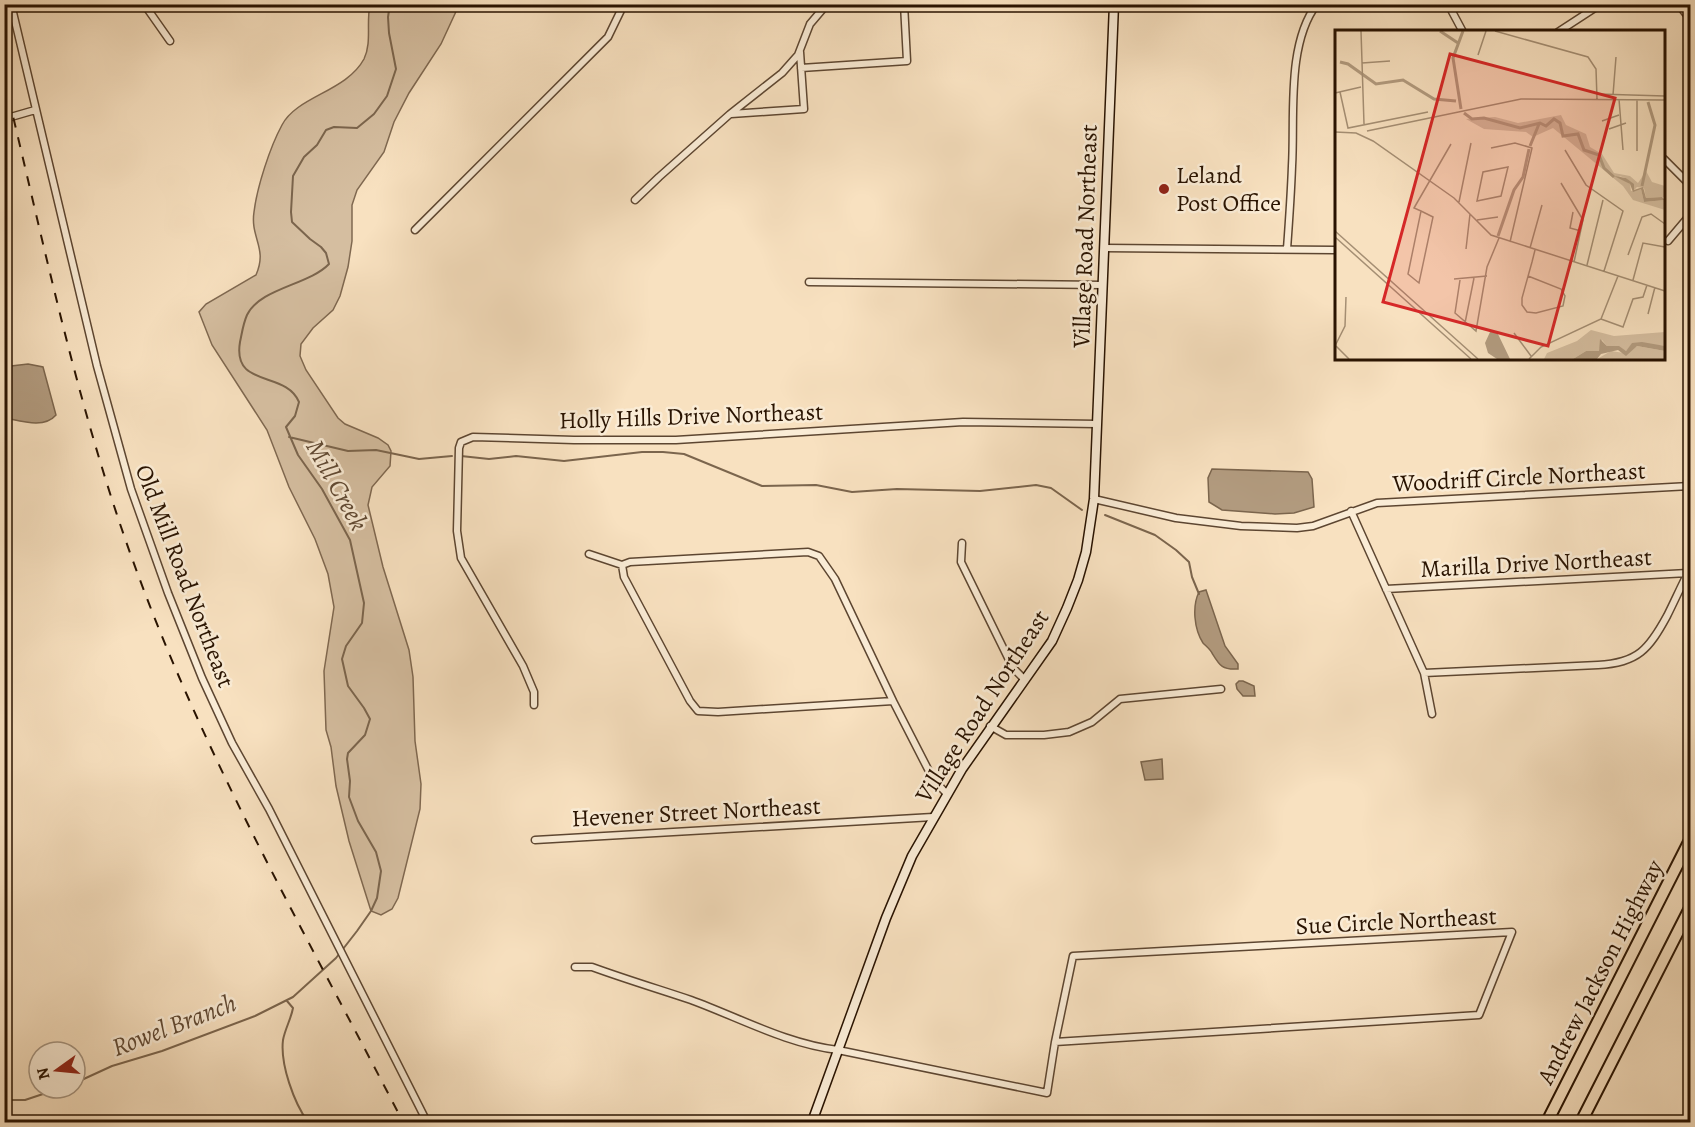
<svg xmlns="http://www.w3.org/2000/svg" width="1695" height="1127" font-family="Alegreya,serif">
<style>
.green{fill:#d5bea0;stroke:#7f6850;stroke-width:1.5}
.water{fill:#b29b7f;stroke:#7b654d;stroke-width:1.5}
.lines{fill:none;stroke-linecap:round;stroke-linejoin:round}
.stream{stroke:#7b654d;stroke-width:2}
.street-casing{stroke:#5d4631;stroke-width:9}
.secondary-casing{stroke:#291301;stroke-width:11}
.highway-casing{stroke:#291301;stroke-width:14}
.street{stroke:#faecd6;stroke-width:6}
.secondary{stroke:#faecd6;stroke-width:8}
.highway{stroke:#f8e1c0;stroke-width:10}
.rail{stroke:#291301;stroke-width:2;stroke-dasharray:10 10;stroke-linecap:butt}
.poi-dot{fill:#8f2418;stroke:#faecd6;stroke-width:2}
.labels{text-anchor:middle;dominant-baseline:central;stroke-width:5;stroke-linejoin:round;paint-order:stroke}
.poi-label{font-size:24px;fill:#291301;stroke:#faecd6;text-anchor:start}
.street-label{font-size:24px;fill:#291301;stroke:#faecd6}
.water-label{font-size:26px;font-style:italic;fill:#604933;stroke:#faecd6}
.inset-river{fill:none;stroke:#b29b7f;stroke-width:3}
.inset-road{fill:none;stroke:#a58f74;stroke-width:1.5}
.view{fill:#d62828;fill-opacity:0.15;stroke:#d62828;stroke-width:3}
.inset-edge{fill:none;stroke:#291301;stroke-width:3}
</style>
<rect width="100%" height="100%" fill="#f8e1c0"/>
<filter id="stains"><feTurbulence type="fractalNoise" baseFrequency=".00333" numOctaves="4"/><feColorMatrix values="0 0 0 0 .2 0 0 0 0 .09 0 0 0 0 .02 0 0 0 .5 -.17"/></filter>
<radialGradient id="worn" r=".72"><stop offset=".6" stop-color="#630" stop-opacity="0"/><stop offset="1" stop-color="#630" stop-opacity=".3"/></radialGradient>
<!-- green -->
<path class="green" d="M370 5H459L441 44 409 93 394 122 384 152 357 190 352 205V241L348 267 340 296 333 310 313 328 301 344 300 356 306 370 338 418 345 424 378 438 388 445 391 451 390 466 372 487 368 505 383 567 409 650 413 677 415 741 421 784 420 809 398 898 392 909 381 915 371 911 349 841 336 786 331 747 326 730 324 671 334 607 328 574 315 539 289 487 267 430 212 345 199 312 206 304 256 275C268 248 250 238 254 212 257 187 270 147 282 125 297 96 346 92 364 59 372 43 366 22 370 5Z"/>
<!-- water -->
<path class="water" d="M28 364 43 367 56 415C44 429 21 421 5 418V370L11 366Z
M1212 469 1308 472 1312 479 1314 507 1294 513 1275 514 1222 510 1209 502 1208 478Z
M1206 590 1225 646 1238 664V669C1222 670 1220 666 1212 653 1210 649 1206 646 1203 643 1194 629 1192 606 1199 592Z
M1239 681H1243L1254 686 1255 696H1243L1237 689 1236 684Z
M1162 759 1163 779 1145 780 1141 762Z"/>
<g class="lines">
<!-- stream -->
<path class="stream" d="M289 437 348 451 376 450 419 459 452 456
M461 456 489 459 516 456 564 461 642 452H663L684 454 762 486 816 485 852 492 897 489 980 491 1036 485 1051 488 1082 510
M1105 515 1155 535 1176 550 1189 562 1192 577 1199 594
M287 1001 293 1008C291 1019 285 1029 283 1040 280 1064 294 1103 308 1122
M75 1083 112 1066 162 1051 255 1016 293 997 336 958 357 931 371 911 377 898 381 871 376 852 358 821 349 797 350 781 347 759 348 753 365 735 370 719 364 708 348 686 342 659 346 646 362 623 364 603 350 540 322 489 298 455 286 427 295 416 299 402C286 370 232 389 240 342 242 333 243 324 247 315 260 288 309 285 329 264L326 253 321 247 310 239 292 222 291 212 293 176 304 157 317 145 326 130 334 127 357 128 374 114 387 96 396 69 389 33 388 17 390 4
M4 1100H25L61 1088"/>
<defs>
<path id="street" d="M11 4 97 366 131 489 168 593 202 678 232 743 269 809 427 1122
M144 4 170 41
M1448 4 1463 32
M1678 4 1690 19
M1558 32 1601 4
M801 68 907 61 904 4
M731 114 804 109 800 52
M4 119 35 110
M1664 159 1690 185
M635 200 659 177 730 114 782 73 798 55 810 24 827 4
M415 230 608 37 624 4
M1668 241 1690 215
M1104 248 1336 250
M1287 249C1289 222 1291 194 1292 166 1295 118 1286 44 1317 4
M809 282 1103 285
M1094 499 1176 518 1241 526 1297 528 1313 526 1377 503 1690 486
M1351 511 1424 673 1432 714
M962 543 961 562 1013 668 1024 679
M808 552 819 556 835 579 893 701 718 712 698 711 690 701 624 577 622 565 630 562Z
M589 554 622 565
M1386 589 1688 573
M1424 673 1598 665C1638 663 1649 649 1667 616 1675 600 1682 584 1690 569
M893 701 933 779 947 794
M534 705V692L523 666 461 558 457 531 459 448 461 442 473 437 574 440H676L963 422 1097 424
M990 726 1006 735H1044L1069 732 1092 722 1120 699 1221 689
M535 840 933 817
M1512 932 1479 1015 1055 1042 1073 956Z
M575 967H592C625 979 658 989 691 1000 740 1018 787 1044 838 1050L1047 1093 1055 1042"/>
<path id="secondary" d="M812 1122 886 918 912 856 962 769 1052 641 1067 608 1078 580 1086 552 1094 499 1114 4"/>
<path id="highway" d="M1547 1122 1690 840
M1581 1122 1690 908"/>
</defs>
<!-- street casing -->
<use href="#street" class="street-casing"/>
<!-- secondary casing -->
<use href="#secondary" class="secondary-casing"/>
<!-- highway casing -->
<use href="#highway" class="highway-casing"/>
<!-- street -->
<use href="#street" class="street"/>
<!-- secondary -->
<use href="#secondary" class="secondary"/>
<!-- highway -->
<use href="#highway" class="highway"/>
<!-- rail -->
<path class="rail" d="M4 79C45 247 79 418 140 580 210 768 311 944 403 1122"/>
</g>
<!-- markers -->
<circle class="poi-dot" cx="1164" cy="189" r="6"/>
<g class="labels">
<!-- poi labels -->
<g class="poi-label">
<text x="1176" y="175">Leland<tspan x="1176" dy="28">Post Office</tspan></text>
</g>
<!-- street labels -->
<g class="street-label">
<text transform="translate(1085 236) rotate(-88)">Village Road Northeast</text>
<text transform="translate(691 416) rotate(-2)">Holly Hills Drive Northeast</text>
<text transform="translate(1519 477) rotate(-3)">Woodriff Circle Northeast</text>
<text transform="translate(1536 563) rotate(-3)">Marilla Drive Northeast</text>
<text transform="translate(185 576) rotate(69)">Old Mill Road Northeast</text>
<text transform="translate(982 706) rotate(-57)">Village Road Northeast</text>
<text transform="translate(696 812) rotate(-3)">Hevener Street Northeast</text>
<text transform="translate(1396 921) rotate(-3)">Sue Circle Northeast</text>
<text transform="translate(1600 972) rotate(-63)">Andrew Jackson Highway</text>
</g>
<!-- water labels -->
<g class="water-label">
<text transform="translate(337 485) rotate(61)">Mill Creek</text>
<text transform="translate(174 1025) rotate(-21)">Rowel Branch</text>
</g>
</g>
<!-- overview -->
<g transform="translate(1335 30)">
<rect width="330" height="330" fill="#f8e1c0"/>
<path d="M226 85 231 95 251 104 255 117 267 124 279 143 295 146 303 153 311 141 317 152 330 156V167L311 168 309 158 302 157 299 160V155L291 148 284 146 295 154 296 161 306 159 309 172 330 170V180L298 170 288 156 218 98 198 107 191 102 149 99 131 89 160 87 183 93ZM256 300 279 306 330 302V316L298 313 291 321 272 316 267 310 264 321H251L238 329H209L212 323 242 311ZM302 316 330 321V329H262L276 321 289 323Z" fill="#d5bea0"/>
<path d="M279 146 291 148 299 154V160L308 157 311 168 327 167 330 170 309 172 306 159 298 162 295 154ZM155 302H162L175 329H162L153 323 150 313ZM265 309 272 316H284L291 321 297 313 307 312 330 316V321L302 316 291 326 283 320 266 324 262 329H238L251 321H264Z" fill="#b29b7f"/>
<path class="inset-river" d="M105 1 123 13M5 32 13 34 41 54 68 50 99 69 121 71M126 79 118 28 128 1M129 83 137 89 149 88 185 98 205 93 211 96 219 89 225 93 228 106 243 104 249 120 264 125 269 138 279 147M195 116 204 94M307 156 320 95 313 72M163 206 179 160 188 147 194 119"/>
<path class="inset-road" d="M26 1 29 94M160 1 253 27 261 39 262 69M143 25 151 1M27 33 55 31M5 62 13 98 93 82M0 63 26 57M262 64 330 66M278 65 281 27M284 69 288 120M302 70V121M267 91 284 85M274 99 291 93M32 101 186 69 330 70M0 102 21 103 38 111 119 168 156 205 330 261M156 118 180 113 197 118 175 212M230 120 251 155 288 181 269 241M173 137 166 166 142 171 148 142ZM226 153 248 190 239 232M124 172 136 113M86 181 98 187 84 253 73 244ZM86 181 79 178 116 114M238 182 235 198 246 201M142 190 163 187M0 201 143 329M0 207 136 329M195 218 207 175M131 219 135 184M293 225 307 187 316 184 330 194M252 235 268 170M193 246 226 259 230 266 228 276 201 283 192 282 187 275V268L197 232 200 220M119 249 152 246M125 250 120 283 141 301 152 237 164 208M298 250 308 213 330 217M313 284 320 257M266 289 288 297 298 269 308 267 312 255M130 293 139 248M179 303 196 326M0 315 14 329M0 316 10 296 11 267M194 329 206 317 266 289 283 246"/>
<path class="view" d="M115 24 280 68 213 316 48 272Z"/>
<rect width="330" height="330" class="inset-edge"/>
</g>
<!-- margin -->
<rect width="1695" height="1127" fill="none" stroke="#f8e1c0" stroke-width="24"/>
<rect x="6" y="6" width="1683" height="1115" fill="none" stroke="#291301" stroke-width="3"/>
<rect x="12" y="12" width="1671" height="1103" fill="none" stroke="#291301" stroke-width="1.5"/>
<!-- north arrow -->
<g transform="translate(57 1070) rotate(255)"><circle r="28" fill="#faecd6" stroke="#a69581" stroke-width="1.5"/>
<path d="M0-4.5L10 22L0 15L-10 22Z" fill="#8f2418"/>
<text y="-9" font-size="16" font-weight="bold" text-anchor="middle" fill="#291301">N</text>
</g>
<rect width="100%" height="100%" filter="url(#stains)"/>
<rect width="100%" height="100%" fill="url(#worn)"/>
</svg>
